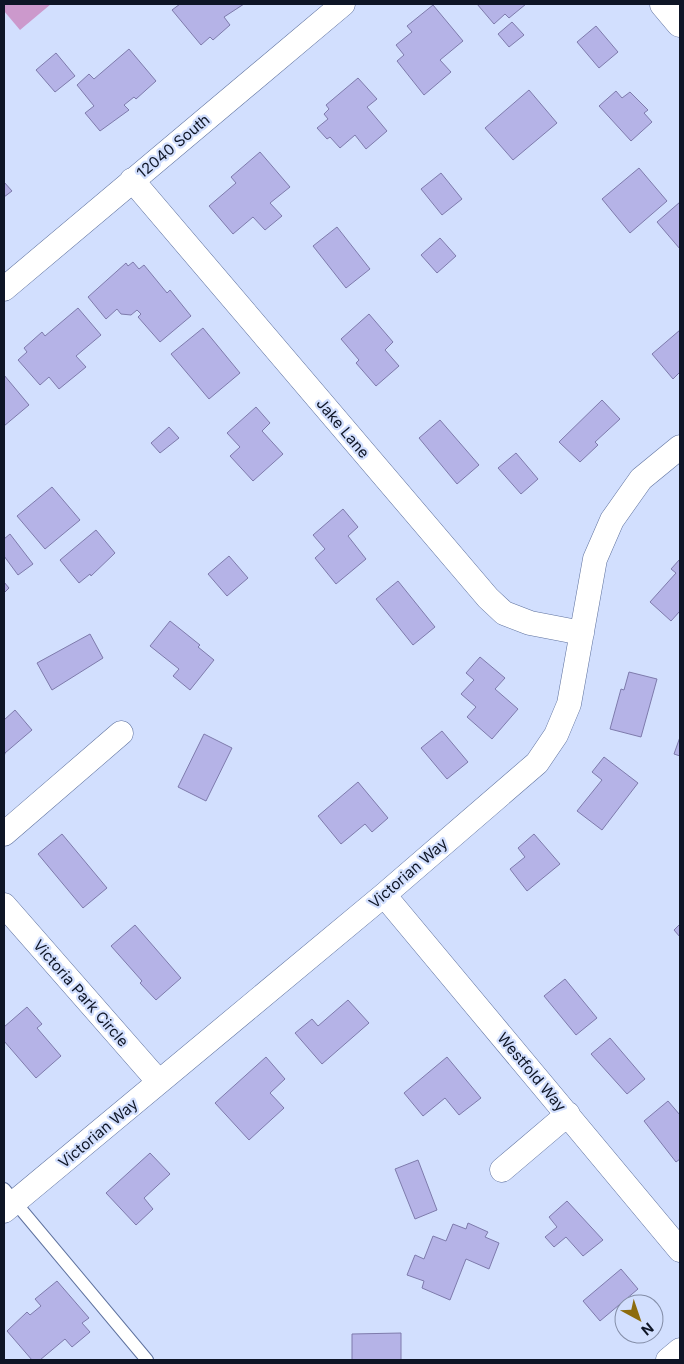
<svg xmlns="http://www.w3.org/2000/svg" width="684" height="1364" font-family="Inter,sans-serif">
<style>
.green{fill:#c9c}
.building{fill:#b5b3e7;stroke:#7e7bac}
.lines{fill:none;stroke-linecap:round;stroke-linejoin:round}
.lane-casing{stroke:#5f729f;stroke-width:14}
.street-casing{stroke:#5f729f;stroke-width:25}
.secondary-casing{stroke:#5f729f;stroke-width:29}
.lane{stroke:#fff;stroke-width:12}
.street{stroke:#fff;stroke-width:24}
.secondary{stroke:#fff;stroke-width:28}
.labels{text-anchor:middle;dominant-baseline:central;stroke-width:4.5;stroke-linejoin:round;paint-order:stroke}
.street-label{font-size:15px;fill:#0e1526;stroke:#d2dffe}
</style>
<rect width="100%" height="100%" fill="#d2dffe"/>
<!-- green -->
<path class="green" d="M4 4H51L20 30 4 11Z"/>
<!-- building -->
<path class="building" d="M180 4H244L224 17 230 25 213 40 210 37 201 45 172 10Z
M477 4H526L509 18 505 14 494 24Z
M433 5 463 41 440 60 451 72 424 95 397 61 404 55 396 45 412 32 407 26Z
M512 22 524 35 509 47 498 34Z
M596 26 618 52 599 68 577 42Z
M129 49 156 81 136 99 134 97 124 105 129 110 100 131 85 113 94 106 77 85 89 74 94 79Z
M56 53 75 76 55 92 36 70Z
M358 78 377 99 367 107 387 131 366 149 355 135 340 148 330 137 327 139 317 128 328 119 324 114 329 109 326 105Z
M529 90 557 123 513 160 485 128Z
M616 91 622 98 630 92 648 110 644 113 652 122 631 141 599 106Z
M260 152 290 187 270 203 282 216 265 230 253 217 233 234 209 206 236 183 231 177Z
M639 168 667 201 630 233 602 199Z
M441 173 462 199 442 215 421 189Z
M4 182 12 191 4 197Z
M680 202V249L657 222Z
M337 227 370 269 346 288 313 246Z
M440 238 456 256 437 273 421 255Z
M133 262 139 269 144 265 167 293 170 290 191 316 160 342 138 317 141 314 137 310 131 315 121 314 117 309 106 319 88 297 126 263 128 266Z
M78 308 101 335 76 356 86 367 59 389 49 377 40 385 18 360 27 352 24 348 42 332 45 336Z
M369 314 393 342 385 350 399 366 376 386 356 363 359 360 341 339Z
M203 328 240 373 209 399 171 354Z
M680 330V372L673 379 652 354Z
M4 375 29 405 4 426Z
M602 400 620 419 595 442 598 445 580 462 559 442Z
M256 407 270 423 262 431 283 454 253 481 230 456 240 447 227 433Z
M440 420 479 465 457 484 419 438Z
M169 427 179 438 160 453 151 443Z
M516 453 538 479 521 494 498 468Z
M52 487 80 520 45 549 17 516Z
M343 509 358 527 348 536 366 559 336 584 315 558 325 549 313 535Z
M96 530 115 553 91 576 90 574 79 583 60 560Z
M10 534 33 564 18 575 4 556V539Z
M229 556 248 578 227 596 208 574Z
M680 559V611L671 621 650 602 676 573 671 569Z
M398 581 435 627 413 645 376 599Z
M4 582 9 588 4 593Z
M170 621 200 645 198 647 214 660 190 690 173 676 179 669 150 646Z
M90 634 103 658 52 690 37 663Z
M480 657 505 678 495 689 518 709 492 739 467 717 476 707 461 694 474 680 466 673Z
M629 672 657 679 641 737 610 729 621 689 624 690Z
M15 710 32 730 5 753 4 757V720Z
M442 731 468 762 447 779 421 748Z
M204 734 232 748 206 801 178 787Z
M680 737V756L674 754Z
M604 757 638 783 602 830 577 811 602 780 592 772Z
M358 782 388 818 372 832 365 824 341 844 318 816Z
M62 834 107 888 83 908 38 854Z
M534 834 560 864 527 891 510 869 525 857 518 848Z
M680 924V937L674 930Z
M135 925 181 978 156 1000 140 983 142 981 111 946Z
M565 979 597 1018 576 1035 544 996Z
M348 1000 369 1023 322 1064 295 1033 312 1019 318 1026Z
M27 1007 42 1024 37 1028 61 1056 36 1078 4 1041V1027Z
M610 1038 645 1079 627 1094 591 1054Z
M266 1057 285 1079 270 1093 284 1108 249 1140 215 1103Z
M447 1057 481 1098 459 1115 445 1098 423 1116 404 1093Z
M668 1101 680 1115V1159L676 1162 644 1121Z
M150 1153 170 1174 144 1198 153 1209 136 1225 106 1193Z
M418 1160 437 1210 415 1219 395 1169Z
M567 1201 603 1240 583 1256 566 1237 554 1247 545 1237 557 1227 549 1217Z
M468 1223 488 1232 485 1237 499 1243 489 1269 466 1259 450 1300 422 1288 424 1281 407 1275 415 1255 424 1259 433 1236 446 1241 453 1224 466 1229Z
M621 1269 638 1289 600 1321 583 1301Z
M57 1281 89 1318 82 1323 90 1332 72 1347 65 1339 40 1360H32L7 1331 27 1312 30 1315 41 1306 35 1299Z
M401 1333V1360H352V1334Z"/>
<g class="lines">
<defs>
<path id="lane" d="M4 1189 147 1360"/>
<path id="street" d="M132 180 488 598 504 613 530 623 582 633
M4 289 343 4
M4 834 121 733
M384 895 680 1250
M4 905 159 1082
M502 1170 568 1114
M4 1211 384 895 537 763 556 735 569 704 595 559 612 520 641 479 680 447
M668 1360 680 1350"/>
<path id="secondary" d="M664 4 680 23"/>
</defs>
<!-- lane casing -->
<use href="#lane" class="lane-casing"/>
<!-- street casing -->
<use href="#street" class="street-casing"/>
<!-- secondary casing -->
<use href="#secondary" class="secondary-casing"/>
<!-- lane -->
<use href="#lane" class="lane"/>
<!-- street -->
<use href="#street" class="street"/>
<!-- secondary -->
<use href="#secondary" class="secondary"/>
</g>
<g class="labels">
<!-- street labels -->
<g class="street-label">
<text transform="translate(173 146) rotate(-40)">12040 South</text>
<text transform="translate(343 428) rotate(50)">Jake Lane</text>
<text transform="translate(408 873) rotate(-41)">Victorian Way</text>
<text transform="translate(81 993) rotate(49)">Victoria Park Circle</text>
<text transform="translate(532 1072) rotate(50)">Westfold Way</text>
<text transform="translate(98 1133) rotate(-40)">Victorian Way</text>
</g>
</g>
<!-- border -->
<rect width="684" height="1364" fill="none" stroke="#0e1526" stroke-width="10"/>
<!-- north arrow -->
<g transform="translate(639 1319) rotate(140)"><circle r="24" fill="#d2dffe" stroke="#848ea8"/>
<path d="M0-4L9 19L0 12L-9 19Z" fill="#8d6c0e"/>
<text y="-8" font-size="14" font-weight="bold" text-anchor="middle" fill="#0e1526">N</text>
</g>
</svg>
